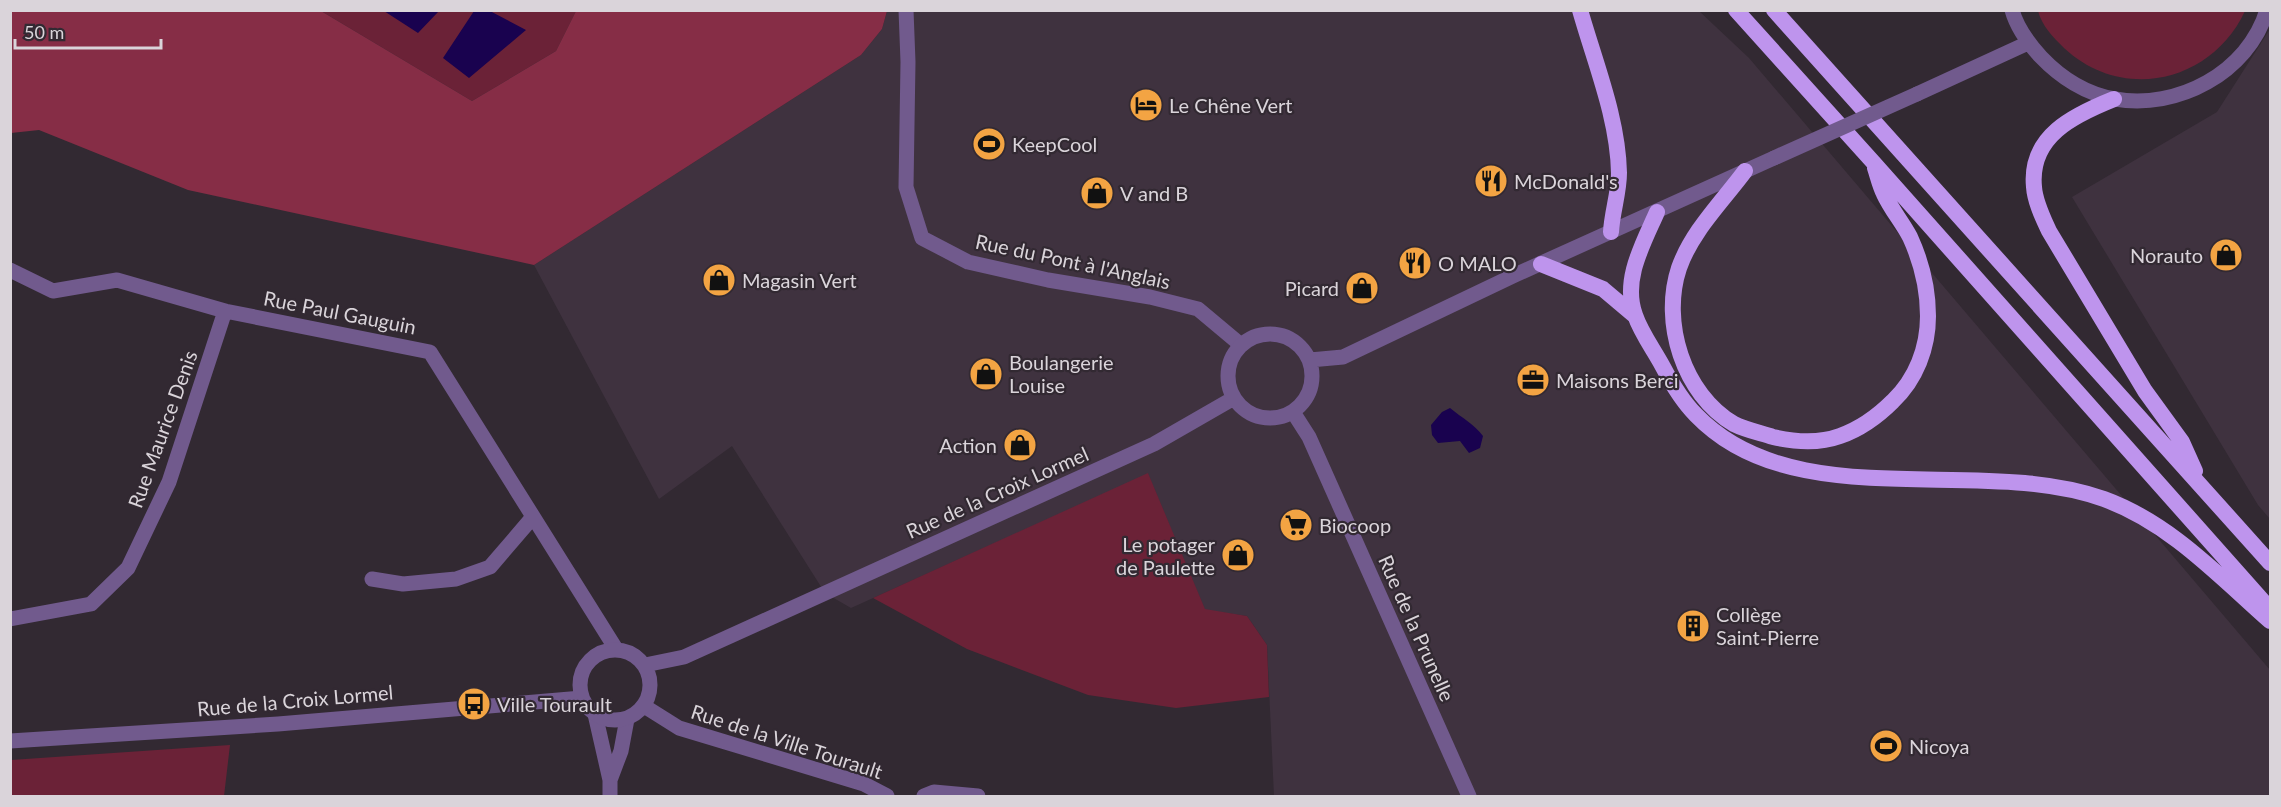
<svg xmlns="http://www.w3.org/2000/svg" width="2281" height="807" font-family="Lato,sans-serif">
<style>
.built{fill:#3f323f}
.green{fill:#6b2237}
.forest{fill:#862d46}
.water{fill:#19024f}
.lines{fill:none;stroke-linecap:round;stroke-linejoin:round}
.minor{stroke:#715a8d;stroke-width:15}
.tertiary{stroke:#715a8d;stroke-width:15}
.trunk{stroke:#be94ed;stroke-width:16}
.tertiary-bridge{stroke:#715a8d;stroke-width:15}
.labels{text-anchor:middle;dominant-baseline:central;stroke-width:4.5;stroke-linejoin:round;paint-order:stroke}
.poi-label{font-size:20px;fill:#dad4da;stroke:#322932;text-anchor:start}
.street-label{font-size:20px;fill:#dad4da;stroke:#322932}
</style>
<rect width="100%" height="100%" fill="#322932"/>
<!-- built -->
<path class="built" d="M887 11H1699L1749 58 2270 670V796H1274L1267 645 1247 616 1205 610 1148 474 851 608 825 593 732 446 659 499 534 265 861 55 882 29Z
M2270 29V519L2258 505 2072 197 2217 112Z"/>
<!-- green -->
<path class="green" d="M321 11H576L556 51 472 101Z
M2038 11V10L2245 11C2212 82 2123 103 2064 48 2053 37 2042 26 2038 11Z
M1148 473 1205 609 1247 616 1267 645 1269 697 1176 708 1088 695 967 649 873 598Z
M230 745 224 796H11V760Z"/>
<!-- forest -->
<path class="forest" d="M11 10 321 11 472 101 556 51 576 11H887L882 29 861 55 534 265 188 190 39 130 11 133Z"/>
<!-- water -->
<path class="water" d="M384 11H439L418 33Z
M474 11H490L526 30 469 78 443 58Z
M1450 408C1462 418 1474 424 1483 436L1480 448 1469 453 1460 441 1438 443 1432 435 1431 425 1442 412Z"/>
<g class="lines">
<!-- minor -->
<path class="minor" d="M906 10 908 62 906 187 922 238 968 262 1048 280 1150 297 1198 309 1241 345
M10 270 53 291 117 280 225 311 430 352 616 649
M372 579 403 584 456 579 490 567 532 518
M10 619 91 604 128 568 169 482 225 311
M644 706 679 728 864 784 887 796
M595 714 610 780 621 751 627 719
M610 796V780
M924 796 934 792 978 796"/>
<!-- tertiary -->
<path class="tertiary" d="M2012 10C2017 28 2029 44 2041 57 2060 77 2086 94 2115 99 2177 110 2248 73 2267 10
M1917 94 2028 43
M1228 376a42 42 0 1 1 84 0a42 42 0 1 1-84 0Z
M1310 360 1343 357 1515 275 1774 158
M1293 412 1309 437 1469 796
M580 685a35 35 0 1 1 70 0a35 35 0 1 1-70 0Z
M645 665 684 657 1154 444 1234 398
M10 741 278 724 582 698"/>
<!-- trunk -->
<path class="trunk" d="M1580 10C1595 63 1618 118 1619 173 1619 193 1612 212 1611 232
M1736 10 1873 162 2270 609
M1774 10 2270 563
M2114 99C2074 115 2029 136 2034 187 2035 202 2043 218 2049 231L2145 391 2182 442 2195 471
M1745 171C1722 202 1692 231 1679 268 1661 322 1683 394 1734 424 1746 430 1761 433 1773 437 1795 442 1818 444 1840 436 1860 429 1878 416 1893 401 1916 379 1928 348 1928 316 1928 289 1921 261 1910 237 1902 222 1891 209 1884 194 1880 186 1878 177 1875 168
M1657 212C1643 244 1622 280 1635 315 1641 333 1654 350 1663 367 1672 384 1682 401 1696 415 1795 518 1980 454 2104 499 2170 523 2219 576 2270 621
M1541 264 1603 289 1635 316"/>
<!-- tertiary-bridge -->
<path class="tertiary-bridge" d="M1774 158 1917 94"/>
</g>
<!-- icons -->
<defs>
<symbol id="hotel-disc" viewBox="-11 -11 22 22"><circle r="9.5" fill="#f3a443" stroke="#322932"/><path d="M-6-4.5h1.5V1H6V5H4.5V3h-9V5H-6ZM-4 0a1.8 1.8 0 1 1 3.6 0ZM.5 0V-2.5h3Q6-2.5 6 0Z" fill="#111"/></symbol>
<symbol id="stadium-disc" viewBox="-11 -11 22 22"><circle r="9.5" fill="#f3a443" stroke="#322932"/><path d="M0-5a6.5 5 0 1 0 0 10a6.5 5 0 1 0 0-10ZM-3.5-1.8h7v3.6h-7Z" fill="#111"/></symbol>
<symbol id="restaurant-disc" viewBox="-11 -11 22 22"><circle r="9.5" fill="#f3a443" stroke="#322932"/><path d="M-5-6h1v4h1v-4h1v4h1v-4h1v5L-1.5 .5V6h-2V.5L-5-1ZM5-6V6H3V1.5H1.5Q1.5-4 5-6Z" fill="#111"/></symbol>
<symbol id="shop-disc" viewBox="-11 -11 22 22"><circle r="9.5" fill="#f3a443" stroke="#322932"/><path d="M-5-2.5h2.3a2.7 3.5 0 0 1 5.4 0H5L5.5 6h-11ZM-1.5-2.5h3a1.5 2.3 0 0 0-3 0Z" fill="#111"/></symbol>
<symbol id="office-disc" viewBox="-11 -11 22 22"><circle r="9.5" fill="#f3a443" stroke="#322932"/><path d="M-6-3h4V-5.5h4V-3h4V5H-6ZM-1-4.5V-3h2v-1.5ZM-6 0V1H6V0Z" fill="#111"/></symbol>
<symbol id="supermarket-disc" viewBox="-11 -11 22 22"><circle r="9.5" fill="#f3a443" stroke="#322932"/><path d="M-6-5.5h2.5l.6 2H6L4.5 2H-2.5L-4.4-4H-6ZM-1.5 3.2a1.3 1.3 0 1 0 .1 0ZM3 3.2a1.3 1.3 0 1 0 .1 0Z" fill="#111"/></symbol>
<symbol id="building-disc" viewBox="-11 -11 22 22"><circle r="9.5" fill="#f3a443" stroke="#322932"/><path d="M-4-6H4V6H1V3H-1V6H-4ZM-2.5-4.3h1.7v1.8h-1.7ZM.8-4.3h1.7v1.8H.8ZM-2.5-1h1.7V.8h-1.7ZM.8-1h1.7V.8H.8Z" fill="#111"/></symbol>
<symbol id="bus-disc" viewBox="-11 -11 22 22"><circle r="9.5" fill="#f3a443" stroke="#322932"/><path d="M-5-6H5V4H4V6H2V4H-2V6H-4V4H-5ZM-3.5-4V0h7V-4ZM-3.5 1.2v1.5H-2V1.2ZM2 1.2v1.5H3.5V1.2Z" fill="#111"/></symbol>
</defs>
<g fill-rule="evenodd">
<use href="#hotel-disc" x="1127" y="86" width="38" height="38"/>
<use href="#stadium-disc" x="970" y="125" width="38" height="38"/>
<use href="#restaurant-disc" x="1472" y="162" width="38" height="38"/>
<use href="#shop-disc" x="1078" y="174" width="38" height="38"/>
<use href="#shop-disc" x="2207" y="236" width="38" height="38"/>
<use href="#restaurant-disc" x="1396" y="244" width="38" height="38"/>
<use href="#shop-disc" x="700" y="261" width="38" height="38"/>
<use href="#shop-disc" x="1343" y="269" width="38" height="38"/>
<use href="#shop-disc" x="967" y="355" width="38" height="38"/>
<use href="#office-disc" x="1514" y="361" width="38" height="38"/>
<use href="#shop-disc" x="1001" y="426" width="38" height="38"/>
<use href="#supermarket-disc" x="1277" y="506" width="38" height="38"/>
<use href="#shop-disc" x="1219" y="536" width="38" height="38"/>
<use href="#building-disc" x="1674" y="607" width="38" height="38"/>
<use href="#bus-disc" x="455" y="685" width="38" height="38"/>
<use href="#stadium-disc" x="1867" y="727" width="38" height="38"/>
</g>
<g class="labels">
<!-- poi labels -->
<g class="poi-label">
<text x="1169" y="105">Le Chêne Vert</text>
<text x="1012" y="144">KeepCool</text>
<text x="1514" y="181">McDonald's</text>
<text x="1120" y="193">V and B</text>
<text x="2203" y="255" text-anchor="end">Norauto</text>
<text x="1438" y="263">O MALO</text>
<text x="742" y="280">Magasin Vert</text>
<text x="1339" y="288" text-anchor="end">Picard</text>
<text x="1009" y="362">Boulangerie<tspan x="1009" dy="23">Louise</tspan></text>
<text x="1556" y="380">Maisons Berci</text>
<text x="997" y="445" text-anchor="end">Action</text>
<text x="1319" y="525">Biocoop</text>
<text x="1215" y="544" text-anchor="end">Le potager<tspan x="1215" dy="23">de Paulette</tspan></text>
<text x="1716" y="614">Collège<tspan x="1716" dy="23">Saint-Pierre</tspan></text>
<text x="497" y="704">Ville Tourault</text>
<text x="1909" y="746">Nicoya</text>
</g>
<!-- street labels -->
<g class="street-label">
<text transform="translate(1073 261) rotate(12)">Rue du Pont à l'Anglais</text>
<text transform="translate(340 312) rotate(11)">Rue Paul Gauguin</text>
<text transform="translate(162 429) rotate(-70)">Rue Maurice Denis</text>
<text transform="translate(997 492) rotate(-24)">Rue de la Croix Lormel</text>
<text transform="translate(1417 628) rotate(66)">Rue de la Prunelle</text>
<text transform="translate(295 700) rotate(-5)">Rue de la Croix Lormel</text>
<text transform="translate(787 741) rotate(18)">Rue de la Ville Tourault</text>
</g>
</g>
<!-- border -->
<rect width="2281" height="807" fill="none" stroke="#dad4da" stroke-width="24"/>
<!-- scale -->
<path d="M15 39v9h146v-9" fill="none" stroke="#dad4da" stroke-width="3"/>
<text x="24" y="39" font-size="18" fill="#dad4da" stroke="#322932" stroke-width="4.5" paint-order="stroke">50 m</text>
</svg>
